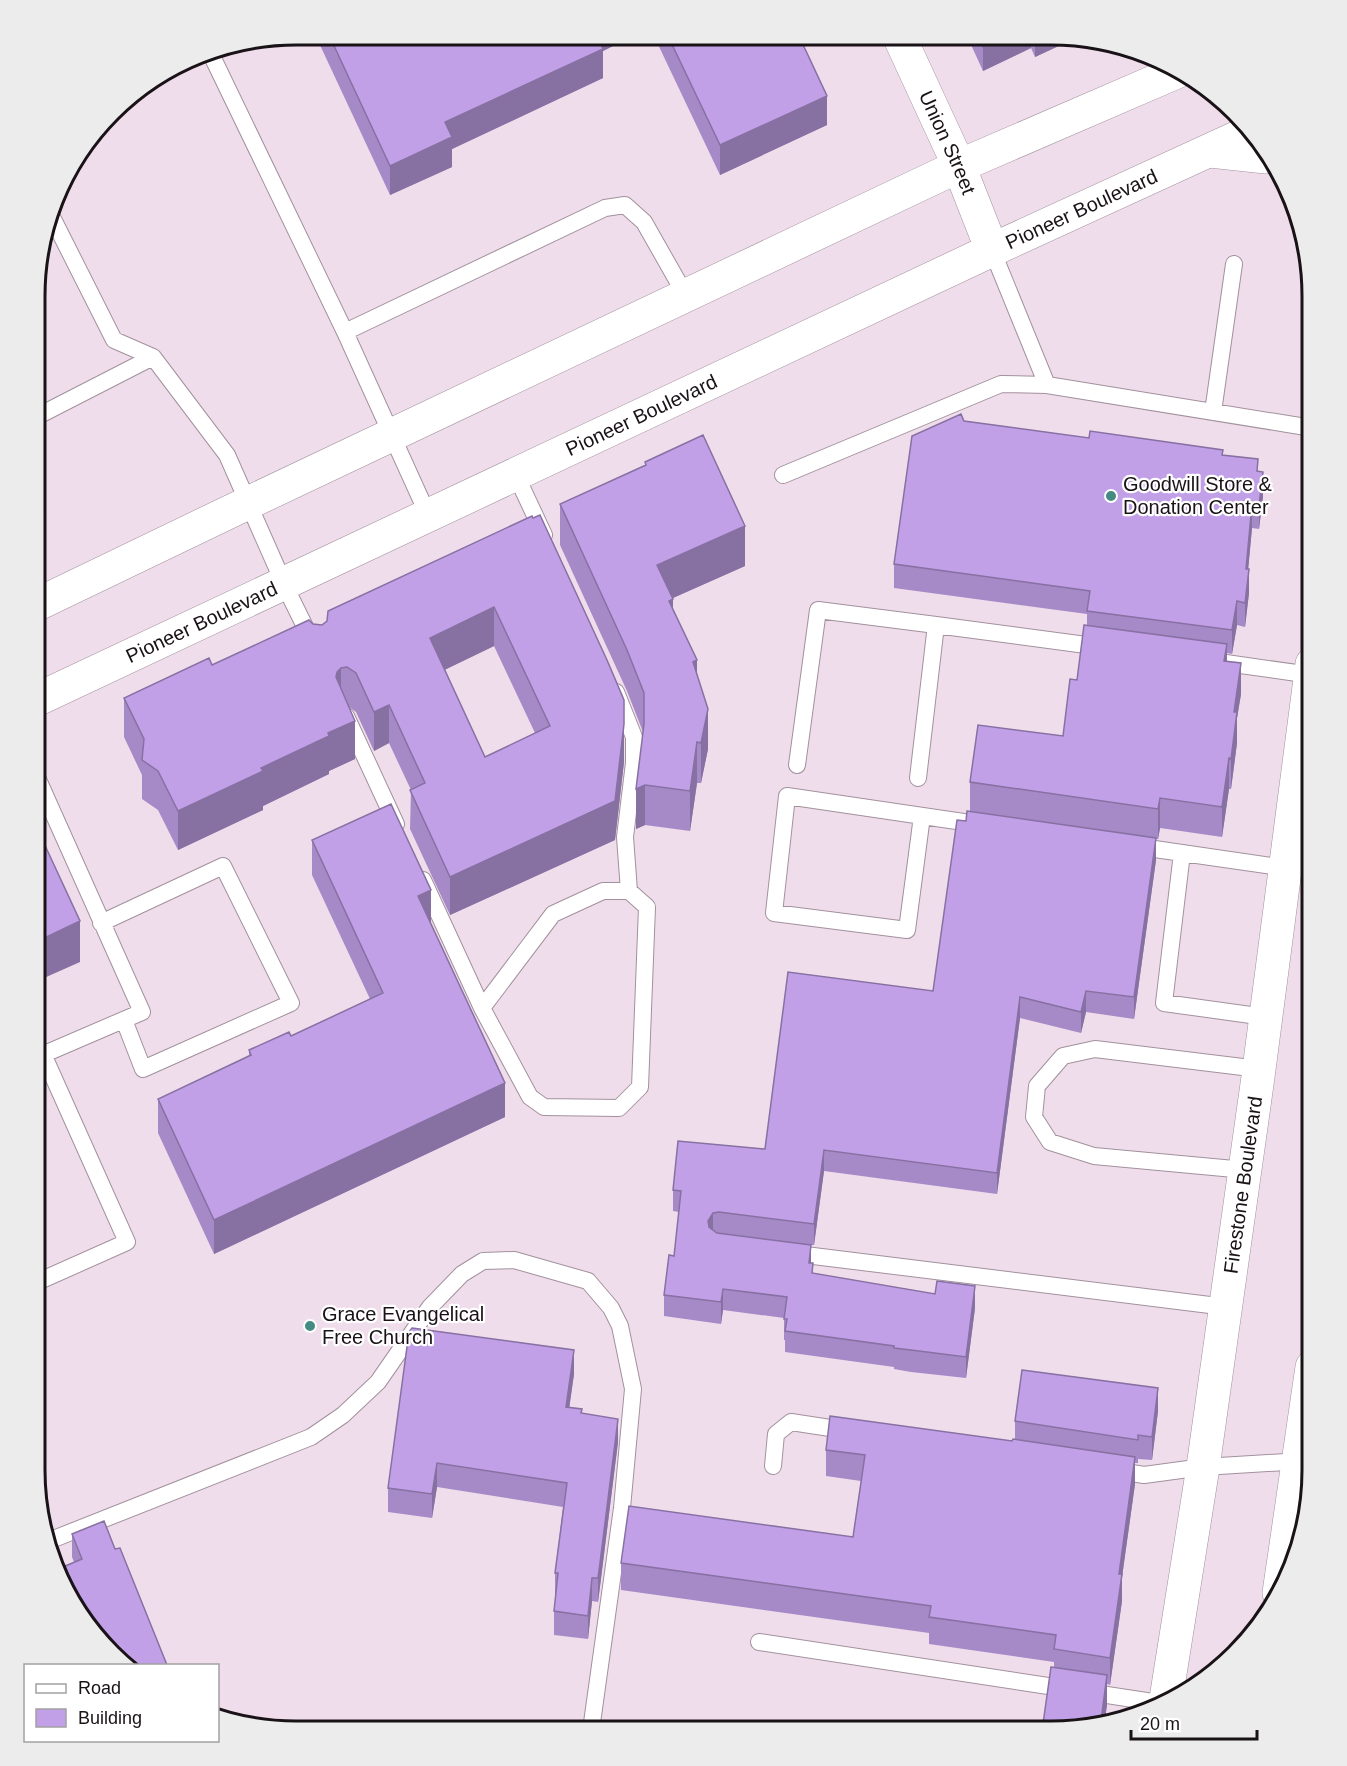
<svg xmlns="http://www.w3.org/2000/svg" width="1347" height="1766" font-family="Helvetica,sans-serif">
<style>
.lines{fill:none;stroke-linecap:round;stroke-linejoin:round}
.lane-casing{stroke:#a2919d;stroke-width:18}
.secondary-casing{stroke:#a2919d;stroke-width:34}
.primary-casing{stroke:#a2919d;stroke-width:34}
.lane{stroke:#fff;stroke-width:16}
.secondary{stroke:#fff;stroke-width:33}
.primary{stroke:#fff;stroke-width:33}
.wall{fill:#a68ac8;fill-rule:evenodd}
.shaded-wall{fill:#8770a2}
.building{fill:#c1a0e8;stroke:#8770a2;stroke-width:1.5;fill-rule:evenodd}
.poi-dot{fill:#458b84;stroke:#fff;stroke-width:2}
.labels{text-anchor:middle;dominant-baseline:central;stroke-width:4.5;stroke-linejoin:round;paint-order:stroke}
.street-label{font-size:20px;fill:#191217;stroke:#fff}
.poi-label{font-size:20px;fill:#191217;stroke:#fff;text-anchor:start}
.rim{fill:none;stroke:#191217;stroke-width:3}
</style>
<rect width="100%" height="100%" fill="#f0ddeb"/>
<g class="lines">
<defs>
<path id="lane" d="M209 50 345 332 428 515
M52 217 114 340 153 357
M992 250 1047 385
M345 332 605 208 625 205 644 222 686 296
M1213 412 1234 264
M36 417 153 357 227 455 284 584 312 641
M516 475 544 535
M783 475 1001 384 1047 385 1312 428
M1219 662 1311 675
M616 692 634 737V763L625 837 629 891
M346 716 396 824
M797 765 818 610 936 625
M918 778 936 625 1101 647
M922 816 907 930 774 913 787 796 977 824
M1134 846 1286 868
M1182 853 1164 1003 1265 1017
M423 880 482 1008 530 1097 544 1107 619 1108 640 1087 647 907 629 891H603L553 914 482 1008
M101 923 223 866 291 1003 143 1069 124 1020
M35 1058 142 1012 36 775
M1245 1170 1094 1156 1050 1142 1034 1117 1037 1086 1063 1056 1095 1049 1259 1069
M789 1253 1226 1307
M35 1283 127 1242 43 1054
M773 1466 776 1434 791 1422 850 1431
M1113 1470 1144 1475 1203 1467 1302 1461
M51 1540 311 1437 343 1415 378 1382 430 1307 462 1274 483 1261 514 1260 588 1281 611 1308 620 1326 633 1389 622 1508 591 1730
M759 1642 1166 1704"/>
<g id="secondary">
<path id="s1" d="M899 36 959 166 992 250"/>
</g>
<g id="primary">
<path d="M1210 151 1266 157"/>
<path d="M36 605 248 503 959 166 1179 71"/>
<path id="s2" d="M36 700 992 250 1247 133"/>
<path d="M1279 1593 1312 1367"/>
<path id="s3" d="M1165 1705 1203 1467 1258 1077 1312 664"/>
</g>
</defs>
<!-- lane casing -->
<use href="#lane" class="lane-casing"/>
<!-- secondary casing -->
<use href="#secondary" class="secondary-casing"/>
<!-- primary casing -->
<use href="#primary" class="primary-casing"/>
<!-- lane -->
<use href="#lane" class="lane"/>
<!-- secondary -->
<use href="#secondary" class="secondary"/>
<!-- primary -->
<use href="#primary" class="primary"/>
</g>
<!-- wall -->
<path class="wall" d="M319 35H635L603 51V78L452 149V167L390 195 319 43Z
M654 36H799L827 125 720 175Z
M967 36 1078 37 1035 57 1031 48 983 71Z
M964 421 1089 438 1223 455 1258 471 1263 496 1259 529 1252 528 1248 569 1249 593 1245 627 1237 625 1232 654 1227 653V662L1241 694 1237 718V743L1231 789H1229L1222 837 1160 828 1158 839H1156V860L1134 1019 1086 1012 1081 1033 1020 1018 997 1194 824 1171 814 1245H811V1263L813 1273 975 1308 966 1378 911 1372 894 1369V1367L785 1352V1340H784V1318L723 1310 721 1324 664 1316V1295L674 1256 679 1212 673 1211V1190L765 1149 933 991 966 821 970 812V782L1063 736 1077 680 1087 625V614L894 588V564Z
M645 462 745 566 673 598V609L697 674 708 749 701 783H697L690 831 645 825 636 829 643 732 627 691 560 545V504L645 466Z
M532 516 624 762 615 840 450 915 410 829 411 790 389 743 374 751 356 712 348 706 355 759 329 771V774L263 806V810L178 850 158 810 142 799V775L124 737V698L212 665 313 624 322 625ZM494 646 535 733 485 757 444 670Z
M312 840 431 924 505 1117 214 1254 158 1133V1099L249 1056V1050L291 1036 370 999 312 875Z
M574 1374 569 1408 582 1413 618 1442 600 1587 598 1602 592 1601 588 1639 554 1635V1611L556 1596H555V1573L563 1507 437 1487 432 1518 388 1512V1488Z
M1158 1411 1152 1460 1138 1459V1463H1135V1484L1122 1577V1601L1110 1685 1107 1684V1706L1054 1667V1662L929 1644V1633L621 1590V1563L853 1537 861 1481 826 1476V1450L1012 1441 1015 1439V1421Z
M72 1534 115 1549 74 1562 72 1557Z"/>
<!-- shaded-wall -->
<path class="shaded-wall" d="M592 35H635L603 51V78L452 149V167L390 195V166L445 122Z
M1005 37H1031V48L983 71V47Z
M1035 37H1078L1035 57Z
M827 96V125L720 175V145Z
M1263 472V496L1259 529V505Z
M1252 504V528L1246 593V569Z
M745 526V566L657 605V565Z
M1249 569V593L1245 627V603Z
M673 599V639L669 601Z
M1237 601V625L1232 654V630Z
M494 607V646L430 677V638Z
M1227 644V674L1224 661Z
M697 660V701L693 662Z
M1241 663V694L1237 718V743L1231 789V759L1234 712Z
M341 668V707L336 677 337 672Z
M389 705V743L374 751V712Z
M708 709V749L701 783V743Z
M355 721V759L329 771V774L263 806V810L178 850V811L328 733Z
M624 724V762L615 840 450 915V877Z
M697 742V783L690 831V791Z
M1229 758V789L1222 837V807Z
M645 785V825L636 829V789Z
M1160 798V828L1158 839V809Z
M1156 838V860L1134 1019V997Z
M431 890V924L418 896Z
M80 921V962L35 982 36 942Z
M1086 991V1012L1081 1033V1012Z
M1020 997V1018L997 1194V1173Z
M505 1083V1117L214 1254V1220Z
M824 1150V1171L814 1245V1224Z
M713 1213V1235L708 1242V1221Z
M811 1245V1266L809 1263Z
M975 1286V1308L966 1378V1357Z
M723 1289V1310L721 1324V1302Z
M574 1350V1374L566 1431V1407Z
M1158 1388V1411L1152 1460V1437Z
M618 1419V1442L598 1602V1578Z
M1135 1457V1484L1122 1577V1601L1110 1685V1658L1119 1574Z
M437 1463V1487L432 1518V1494Z
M592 1578V1601L588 1639V1616Z
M1107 1675V1706L1105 1719 1101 1720Z"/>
<!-- building -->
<path class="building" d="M329 35H596L603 49 445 122 452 137 390 166Z
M668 36H799L827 96 720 145Z
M978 36 1005 37 983 47Z
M961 414 964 421 1089 438 1090 431 1223 450 1222 455 1258 459 1257 471 1263 472 1259 505 1252 504 1246 569H1249L1245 603 1237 601 1232 630 1087 611 1090 591 894 564 912 436Z
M703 435 745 526 657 565 673 599 669 601 697 660 693 662 708 709 701 743 697 742 690 791 645 785 636 789 644 724V693L627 650 560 504 646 465 645 462Z
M540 515 607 660 624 700V724L615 801 450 877 410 790 425 783 389 705 374 712 356 673 347 667 341 668 337 672 336 677 355 721 328 733 329 736 261 768 263 771 178 811 158 771 142 760 144 739 124 698 209 658 212 665 309 620 313 624 322 625 327 621 328 611 532 516 533 518ZM494 607 550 726 485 757 430 638Z
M1084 625 1227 644 1224 661 1241 663 1234 712H1237L1231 759 1229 758 1222 807 1160 798 1158 809 970 782 978 725 1063 736 1070 679 1077 680Z
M391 804 431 890 418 896 505 1083 214 1220 158 1099 251 1055 249 1050 289 1032 291 1036 383 993 312 840Z
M967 811 1156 838 1134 997 1086 991 1081 1012 1020 997 997 1173 824 1150 814 1224 719 1212 713 1213 708 1221 709 1227 717 1233 811 1245 809 1263H813L812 1273 935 1294 937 1281 975 1286 966 1357 911 1350 894 1348V1346L785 1331 787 1319H784L787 1297 723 1289 721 1302 664 1295 669 1255 674 1256 681 1191 673 1190 678 1141 765 1149 788 972 933 991 957 820 966 821Z
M36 826 80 921 36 942Z
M412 1328 574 1350 566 1407 582 1409 581 1413 618 1419 600 1563 598 1578H592L588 1616 554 1611 558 1573H555L567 1483 437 1463 432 1494 388 1488 409 1332Z
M1022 1370 1158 1388 1152 1437 1138 1435V1440L1015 1421Z
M830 1416 1012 1441 1013 1439 1135 1457 1119 1574H1122L1110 1658 1054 1649 1056 1635 929 1617 931 1606 621 1563 629 1506 853 1537 865 1455 826 1450Z
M104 1521 115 1549 120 1548 167 1665H126L100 1643 62 1586 58 1569 82 1559 72 1534Z
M1051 1667 1107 1675 1101 1720 1051 1731H1042Z
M754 1724 803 1731H753Z"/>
<!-- markers -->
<g class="poi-dot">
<circle cx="1111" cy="496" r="6"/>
<circle cx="310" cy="1326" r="6"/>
</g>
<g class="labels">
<!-- street labels -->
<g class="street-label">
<text stroke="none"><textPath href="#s1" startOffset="117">Union Street</textPath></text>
<text stroke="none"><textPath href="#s2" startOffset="1155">Pioneer Boulevard</textPath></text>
<text stroke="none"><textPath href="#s2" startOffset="669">Pioneer Boulevard</textPath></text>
<text stroke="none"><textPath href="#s2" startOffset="183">Pioneer Boulevard</textPath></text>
<text stroke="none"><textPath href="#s3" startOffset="526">Firestone Boulevard</textPath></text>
</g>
<!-- poi labels -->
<g class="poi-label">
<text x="1123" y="484">Goodwill Store &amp;<tspan x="1123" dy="23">Donation Center</tspan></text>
<text x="322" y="1314">Grace Evangelical<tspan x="322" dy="23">Free Church</tspan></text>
</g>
</g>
<!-- crop -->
<path d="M0 0H1347V1766H0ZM296 45H1051A251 251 0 0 1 1302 296V1470A251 251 0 0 1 1051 1721H296A251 251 0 0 1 45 1470V296A251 251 0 0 1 296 45Z" fill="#edecec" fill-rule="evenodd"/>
<path class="rim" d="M296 45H1051A251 251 0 0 1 1302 296V1470A251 251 0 0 1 1051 1721H296A251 251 0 0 1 45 1470V296A251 251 0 0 1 296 45Z"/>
<!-- legend -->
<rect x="24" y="1664" width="195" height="78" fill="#ffffff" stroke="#a3a0a2" stroke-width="1.5"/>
<rect x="36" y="1684" width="30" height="9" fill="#ffffff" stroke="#a3a0a2" stroke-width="1.5"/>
<text x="78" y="1694" font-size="18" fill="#191217">Road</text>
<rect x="36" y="1709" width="30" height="18" fill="#c1a0e8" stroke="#a3a0a2" stroke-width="1.5"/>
<text x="78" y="1724" font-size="18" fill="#191217">Building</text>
<!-- scale -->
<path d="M1131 1730v9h126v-9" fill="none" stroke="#191217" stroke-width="3"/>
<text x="1140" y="1730" font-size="18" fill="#191217" stroke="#ffffff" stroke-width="4.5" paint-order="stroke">20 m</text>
</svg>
